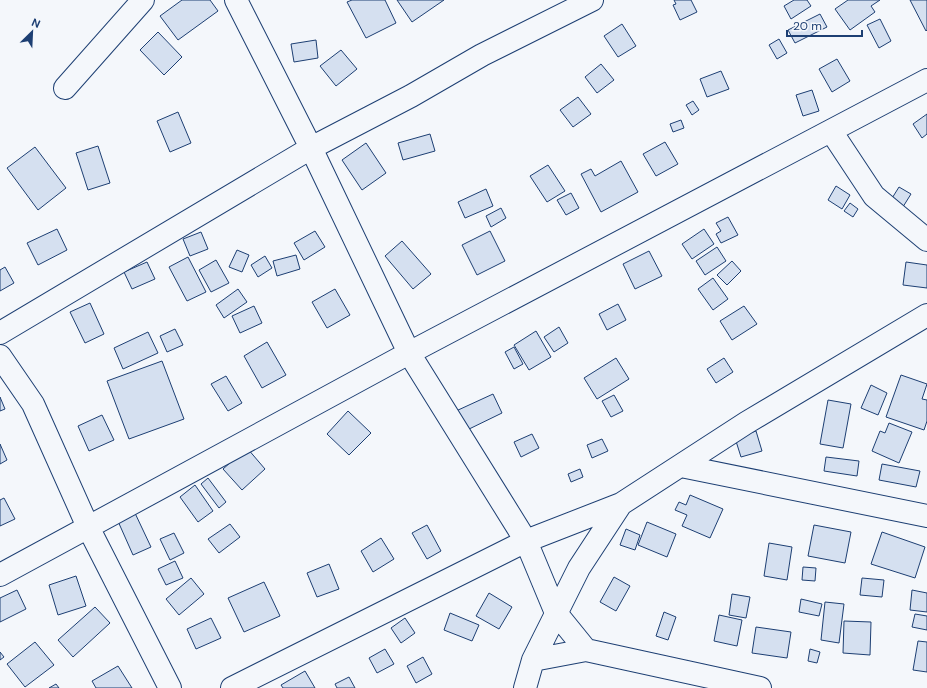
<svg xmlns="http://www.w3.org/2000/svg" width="927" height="688" font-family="'DM Sans',sans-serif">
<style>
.building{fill:#d5e0f0;stroke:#1d3f73}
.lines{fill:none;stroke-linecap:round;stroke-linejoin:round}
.street-casing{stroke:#1d3f73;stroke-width:24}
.street{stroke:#f4f7fb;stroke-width:22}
</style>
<rect width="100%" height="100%" fill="#f4f7fb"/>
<!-- building -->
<path class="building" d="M182 0H210L218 11 178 40 160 16Z
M352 0H385L396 23 366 38 347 2Z
M397 0H444L412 22Z
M674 0H691L697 12 680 20 673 5 676 4Z
M794 0H807L811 6 791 19 784 6Z
M848 0H880L871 6 875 12 850 30 835 9Z
M910 0H927V30L926 31Z
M820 14 827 27 795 43 788 30Z
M880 19 891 41 879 48 867 25Z
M622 24 636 46 618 57 604 36Z
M158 32 182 57 164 75 140 50Z
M779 39 787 53 777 59 769 45Z
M316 40 318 58 294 62 291 44Z
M341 50 357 69 336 86 320 66Z
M837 59 850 81 832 92 819 69Z
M601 64 614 80 597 93 585 77Z
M721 71 729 89 707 97 700 79Z
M812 90 819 111 803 116 796 95Z
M578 97 591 114 573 127 560 110Z
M693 101 699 110 692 115 686 105Z
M178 112 191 143 170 152 157 121Z
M927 114V134L922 138 913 124Z
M681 120 684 128 673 132 670 124Z
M430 134 435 151 403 160 398 143Z
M665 142 678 164 656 176 643 154Z
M366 143 386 173 362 190 342 160Z
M98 146 110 183 88 190 76 153Z
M35 147 66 188 38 210 7 168Z
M621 161 638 192 601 212 581 174 591 169 595 176Z
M548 165 565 191 547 202 530 176Z
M836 186 850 195 842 209 828 200Z
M899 187 911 194 901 210 889 203Z
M486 189 493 206 465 218 458 202Z
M571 193 579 208 566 215 557 200Z
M850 203 858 209 853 217 844 211Z
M501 208 506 218 491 227 486 216Z
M728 217 738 235 721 243 716 234 721 231 716 223Z
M57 229 67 250 38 265 27 243Z
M704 229 714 244 692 259 682 244Z
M315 231 325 247 304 260 294 243Z
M490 231 505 261 477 275 462 245Z
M201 232 208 249 190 256 183 239Z
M402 241 431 274 413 289 385 256Z
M717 247 726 261 705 275 696 261Z
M237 250 249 255 242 272 229 267Z
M649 251 662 276 635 289 623 264Z
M296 255 300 269 277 276 273 261Z
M265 256 272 268 258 277 251 265Z
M188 257 206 292 187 301 169 267Z
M216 260 229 283 211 292 199 270Z
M732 261 741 271 727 285 717 275Z
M147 262 155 279 132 289 124 272Z
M906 262 927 265V288L903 285Z
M5 267 14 283 0 291V270Z
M713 278 728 299 713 310 698 289Z
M238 289 247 302 224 318 216 305Z
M335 289 350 315 327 328 312 302Z
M90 303 104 334 85 343 70 312Z
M618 304 626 320 607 330 599 314Z
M254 306 262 323 240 333 232 316Z
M744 306 757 324 732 340 720 321Z
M559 327 568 343 554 352 544 337Z
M175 329 183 345 167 352 160 336Z
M536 331 551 357 529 370 514 345Z
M148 332 158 353 123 369 114 348Z
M267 342 286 375 262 388 244 356Z
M514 347 523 364 514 369 505 352Z
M616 358 629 379 597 399 584 378Z
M724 358 733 372 716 383 707 369Z
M162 361 184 419 129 439 107 381Z
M901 375 927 384 922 399 927 400V421L924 430 886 417Z
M226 376 242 403 228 411 211 384Z
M871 385 887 393 878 415 861 408Z
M493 394 502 413 465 431 456 411Z
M614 395 623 411 611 417 602 401Z
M0 397 5 409 0 411Z
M828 400 851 404 843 448 820 444Z
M348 411 371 433 349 455 327 434Z
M102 415 114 440 89 451 78 426Z
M889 423 912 432 899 463 872 451 880 431 885 433Z
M756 431 762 451 741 457 735 438Z
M532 434 539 448 521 457 514 442Z
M602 439 608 451 592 458 587 445Z
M0 444 7 460 0 464Z
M247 448 265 469 242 490 223 469Z
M826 457 859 461 857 476 824 471Z
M882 464 920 471 916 487 879 480Z
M580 469 583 477 571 482 568 474Z
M208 478 226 502 219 508 201 484Z
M195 485 213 511 198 522 180 497Z
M690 495 723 509 710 538 682 526 687 515 675 510 679 502 686 505Z
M4 498 15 519 0 526V500Z
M134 511 151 547 133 555 117 519Z
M647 522 676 534 667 557 638 545Z
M230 524 240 537 219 553 208 539Z
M427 525 441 551 427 559 412 533Z
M814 525 851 532 845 563 808 556Z
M626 529 640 535 635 550 620 545Z
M882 532 925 547 915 578 871 564Z
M174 533 184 553 170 560 160 539Z
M381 538 394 559 373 572 361 551Z
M769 543 792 547 787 580 764 576Z
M175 561 183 578 166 585 158 569Z
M329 564 339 589 317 597 307 573Z
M803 567 816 568 815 581 802 580Z
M76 576 86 606 58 615 49 585Z
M614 577 630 586 616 611 600 602Z
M191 578 204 594 179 615 166 599Z
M862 578 884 580 882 597 860 595Z
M264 582 280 616 244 632 228 598Z
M17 590 26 609 0 622V598Z
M912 590 927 593V612L910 610Z
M489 593 512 607 499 629 476 616Z
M732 594 750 597 746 618 729 615Z
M801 599 822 604 819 616 799 612Z
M825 602 844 604 839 643 821 640Z
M95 607 110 623 73 657 58 640Z
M664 612 676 617 668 640 656 636Z
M450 613 479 625 472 641 444 630Z
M915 614 927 616V630L912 627Z
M719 615 742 620 737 646 714 641Z
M211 618 221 638 196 649 187 629Z
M405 618 415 633 401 643 391 628Z
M844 621 871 622 870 655 843 653Z
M756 627 791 632 787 658 752 653Z
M918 641 927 642V672L913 670Z
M35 642 54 665 25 687 7 664Z
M385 649 394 664 377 673 369 658Z
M810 649 820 652 817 663 808 661Z
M0 652 4 657 0 660Z
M423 657 432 674 416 683 407 666Z
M118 666 132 688H96L92 681Z
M305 671 315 688H283L281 685Z
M349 677 355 688H337L335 684Z
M56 684 59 688H49Z"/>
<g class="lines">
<defs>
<path id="street" d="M236 0 311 148 409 353 526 541 556 613 586 650 760 688
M65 88 143 0
M831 131 874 196 927 240
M0 333 311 148 411 96 482 55 592 0
M0 356 33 404 88 527 170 688
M681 466 927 516
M0 575 409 353 927 80
M533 660 586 650
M232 688 526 541 621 504
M525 688 533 660 579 568 621 504 746 423 927 315"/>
</defs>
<!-- street casing -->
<use href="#street" class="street-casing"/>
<!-- street -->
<use href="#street" class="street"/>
</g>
<!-- north arrow -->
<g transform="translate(32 32) rotate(24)" stroke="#f4f7fb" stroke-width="3" paint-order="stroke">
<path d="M0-3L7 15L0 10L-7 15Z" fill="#1d3f73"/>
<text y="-6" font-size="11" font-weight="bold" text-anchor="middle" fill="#1d3f73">N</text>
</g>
<!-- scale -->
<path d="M787 30v6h75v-6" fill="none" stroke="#1d3f73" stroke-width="2"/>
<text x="793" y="30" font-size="12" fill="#1d3f73" stroke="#f4f7fb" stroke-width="3" paint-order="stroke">20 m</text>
</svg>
